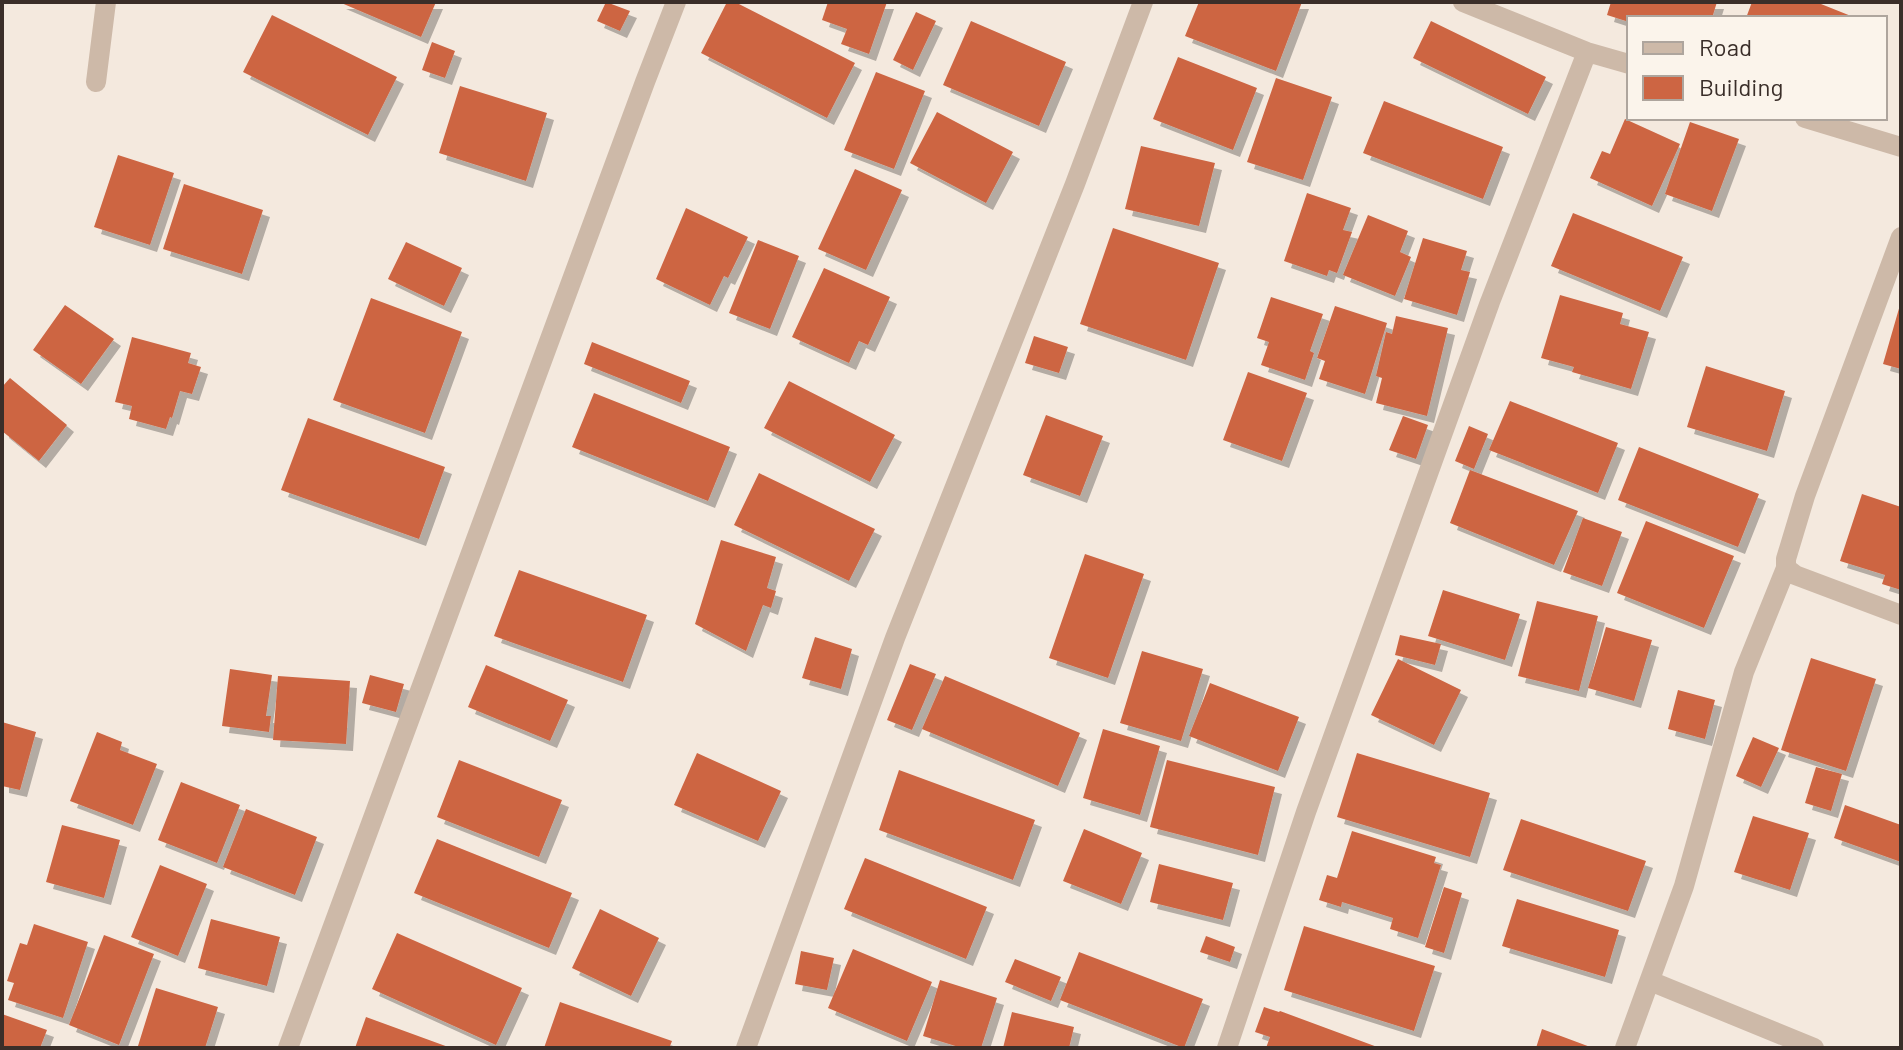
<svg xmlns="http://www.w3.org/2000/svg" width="1903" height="1050" font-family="Barlow,sans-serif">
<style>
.building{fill:#cd6543;filter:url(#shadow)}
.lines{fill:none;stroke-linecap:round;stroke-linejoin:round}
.street{stroke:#cdb9a8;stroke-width:20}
</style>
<defs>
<filter id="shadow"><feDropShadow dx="7" dy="7" stdDeviation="0" flood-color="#0004"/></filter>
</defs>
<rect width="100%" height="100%" fill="#f4e9de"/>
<!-- building -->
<path class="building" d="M339 2H436L421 37Z
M606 2 630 11 620 31 597 21Z
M727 2H735L855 63 827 118 701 53Z
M828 2H887L869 54 841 44 847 29 822 20Z
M1199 2H1302L1276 71 1185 36Z
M1611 2H1717L1712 18H1629V22L1607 15Z
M1752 2H1816L1856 18H1746Z
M916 12 936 21 913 70 893 60Z
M272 15 397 77 368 135 243 72Z
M971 21 1066 62 1039 126 943 85Z
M1431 21 1546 77 1528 114 1413 58Z
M432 42 455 51 445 78 422 70Z
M1178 57 1257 88 1233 150 1153 119Z
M876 72 925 91 894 169 844 150Z
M1276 78 1332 97 1303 180 1247 162Z
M460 86 547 113 526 181 439 153Z
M1384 101 1503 147 1483 199 1363 153Z
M937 112 1013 152 986 203 910 163Z
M1625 119 1680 144 1652 206 1590 178 1602 151 1610 154Z
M1690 122 1739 139 1712 211 1665 194Z
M1141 146 1215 163 1199 226 1125 209Z
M118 155 174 173 150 245 94 227Z
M855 169 902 190 866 270 818 249Z
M184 184 263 210 242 274 163 249Z
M1307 193 1351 208 1343 230 1352 232 1337 273 1329 270 1327 276 1284 261Z
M686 208 748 237 728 278 724 276 710 305 656 279Z
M1573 213 1683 257 1660 311 1551 266Z
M1368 215 1408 231 1400 252 1411 257 1395 296 1343 275Z
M1113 228 1219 263 1186 360 1080 324Z
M1423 238 1467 251 1461 270 1470 272 1457 315 1404 299Z
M758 240 799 256 770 329 729 313Z
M406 242 462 268 444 306 388 279Z
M824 268 890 297 868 345 859 341 849 363 792 337Z
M1560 295 1623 313 1620 324 1649 332 1631 389 1572 372 1574 367 1541 358Z
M1271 297 1323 314 1310 351 1314 353 1305 380 1261 365 1269 342 1257 338Z
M371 298 462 332 425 433 333 400Z
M65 305 114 339 81 384 33 350Z
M1900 305H1901V369L1883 364Z
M1335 306 1387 323 1365 394 1319 379 1325 361 1317 358Z
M1396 316 1448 328 1427 416 1376 403 1382 378 1376 376 1386 332 1392 334Z
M1034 336 1068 347 1059 373 1025 363Z
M132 337 191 353 188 363 201 367 192 394 180 391 172 418 170 417 166 429 129 419 132 406 115 402Z
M592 342 690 381 681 403 584 364Z
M1706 366 1785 391 1767 451 1687 427Z
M1248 372 1307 393 1282 461 1223 440Z
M10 378 67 425 39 461 2 431V387Z
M789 381 895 435 870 482 764 428Z
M594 393 730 447 708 501 572 447Z
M1510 401 1618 443 1598 493 1489 450Z
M1046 415 1103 436 1080 496 1023 475Z
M1403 416 1428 425 1416 459 1389 450Z
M308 418 445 467 419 539 281 490Z
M1469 426 1488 434 1474 469 1455 461Z
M1639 447 1759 494 1738 547 1618 500Z
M1470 470 1578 511 1554 565 1450 523Z
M759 473 875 529 849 581 734 525Z
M1862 494 1901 507V590L1882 584 1885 575 1840 561Z
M1583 518 1622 532 1602 586 1563 572Z
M1646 521 1734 556 1704 628 1617 593Z
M721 540 776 557 767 588 776 591 771 608 763 605 746 651 695 624Z
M1085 554 1144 574 1108 678 1049 658Z
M519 570 647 615 623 682 494 636Z
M1443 590 1520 614 1505 660 1428 636Z
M1537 601 1598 616 1579 691 1518 676Z
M1606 627 1652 640 1634 701 1588 688Z
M1400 635 1441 644 1435 665 1395 655Z
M815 637 852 649 841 689 802 678Z
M1142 651 1203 669 1181 741 1120 723Z
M1811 658 1876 679 1846 771 1781 750Z
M1398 659 1461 690 1434 745 1371 715Z
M910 664 936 674 912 730 887 720Z
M486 665 568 700 550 741 468 707Z
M230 669 272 675 266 716H271L269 732 222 726Z
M370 675 404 684 396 712 362 703Z
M278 676 350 681 346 744 273 740Z
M945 676 1080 733 1058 786 922 729Z
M1210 683 1299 717 1278 771 1189 736Z
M1678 690 1715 700 1705 739 1668 729Z
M2 722 36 732 20 790 2 786Z
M1103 729 1160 746 1140 815 1083 798Z
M97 732 122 742 120 750 157 764 133 825 70 801Z
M1753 737 1779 748 1761 787 1736 776Z
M697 753 781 791 758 841 674 805Z
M1357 753 1490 793 1470 857 1337 817Z
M459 760 562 800 539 857 437 817Z
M1167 760 1275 787 1258 855 1150 827Z
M1816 767 1842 774 1831 811 1805 803Z
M899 770 1035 820 1013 880 879 830Z
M181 782 240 805 217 863 158 840Z
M1845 805 1901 825V862L1834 838Z
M246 809 317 837 295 895 223 867Z
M1753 816 1809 833 1790 890 1734 872Z
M1521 819 1646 861 1628 911 1503 870Z
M62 825 120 840 104 898 46 882Z
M1084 829 1142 853 1121 904 1063 881Z
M1352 831 1436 857 1434 863 1441 865 1418 938 1390 929 1393 918 1342 902 1341 907 1319 900 1327 875 1337 878Z
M437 839 572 893 549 948 414 893Z
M865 858 987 907 966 959 844 909Z
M1159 864 1233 883 1223 920 1150 902Z
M160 865 207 884 178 956 131 937Z
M1444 887 1462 893 1444 953 1425 947Z
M1517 899 1619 930 1605 977 1502 946Z
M600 909 659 938 631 996 572 968Z
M211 919 280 937 267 986 198 968Z
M34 924 88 942 63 1018 8 1000 14 983 7 981 20 943 27 945Z
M1304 926 1435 966 1414 1031 1284 990Z
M397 933 522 988 496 1045 372 989Z
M104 935 154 954 119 1045 69 1025Z
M1206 936 1235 947 1230 962 1200 952Z
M853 949 932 982 907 1041 828 1008Z
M801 951 834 958 827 990 795 984Z
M1079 952 1203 999 1184 1048 1060 1000Z
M1015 959 1061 977 1051 1001 1005 982Z
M940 980 997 998 981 1048H962L923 1036Z
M156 988 218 1007 205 1048H146L138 1046Z
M560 1002 672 1041 670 1046 676 1048H544Z
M1264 1007 1279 1012 1280 1011 1380 1048H1266L1270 1037 1255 1032Z
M1012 1012 1074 1027 1069 1048H1003Z
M2 1014 47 1030 40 1048H2Z
M366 1017 451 1048H355Z
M1542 1029 1593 1048H1536Z"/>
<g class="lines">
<!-- street -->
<path class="street" d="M1463 2 1587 52 1629 64
M96 82 106 2
M1805 118 1901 147
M1786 568 1795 575 1901 615
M1650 981 1814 1048
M288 1048 645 82 676 2
M746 1048 895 638 1075 184 1143 2
M1227 1048 1306 812 1490 302 1587 52
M1625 1048 1684 886 1744 672 1786 568V559L1805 496 1901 237"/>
</g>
<!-- border -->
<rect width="1903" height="1050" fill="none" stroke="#3a2e29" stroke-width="8"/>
<!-- legend -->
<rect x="1627" y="16" width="260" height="104" fill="#fbf4eb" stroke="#aea59d" stroke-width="2"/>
<rect x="1643" y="42" width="40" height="12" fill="#cdb9a8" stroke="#aea59d" stroke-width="2"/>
<text x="1699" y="56" font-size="24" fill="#3a2e29">Road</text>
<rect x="1643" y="76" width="40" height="24" fill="#cd6543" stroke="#aea59d" stroke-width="2"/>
<text x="1699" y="96" font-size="24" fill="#3a2e29">Building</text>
</svg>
